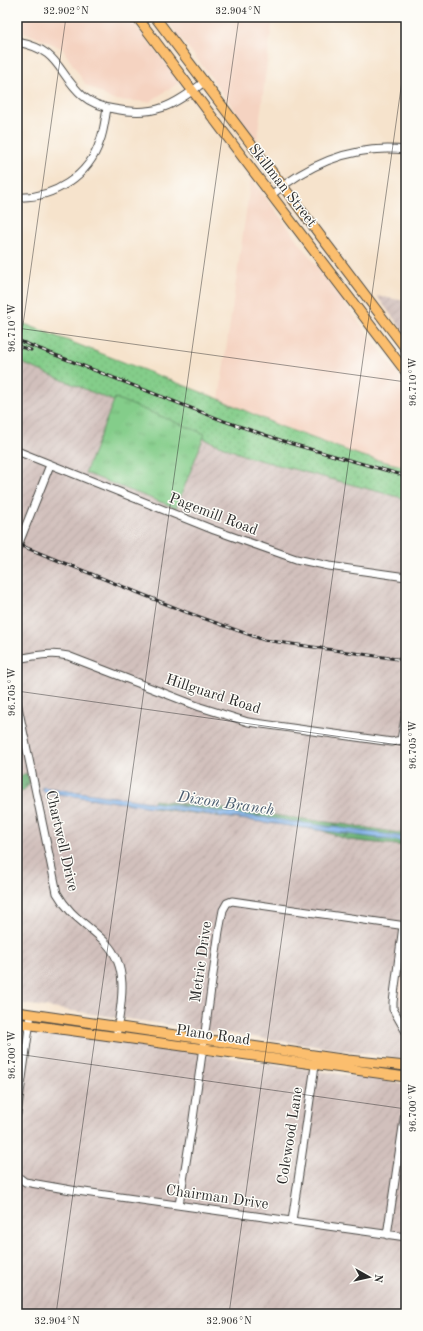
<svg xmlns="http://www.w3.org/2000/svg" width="423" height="1331" font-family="'Old Standard TT',serif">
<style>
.built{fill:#f5d3c1}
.industrial{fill:url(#industrial-furrows)}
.grass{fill:url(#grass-dots);stroke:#587c5a}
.forest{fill:url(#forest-firs);stroke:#4b6e50}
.park{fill:url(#park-tufts);stroke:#587c5a}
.water{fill:url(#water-rules);stroke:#56708c}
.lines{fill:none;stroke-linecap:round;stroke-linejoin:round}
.minor-casing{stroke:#494743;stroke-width:9}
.major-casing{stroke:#494743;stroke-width:11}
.minor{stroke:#fff;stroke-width:7}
.major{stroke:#fbbe6e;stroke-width:9}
.rail-casing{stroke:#2b2b2b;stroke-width:3}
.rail{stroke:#fdfcf7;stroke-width:1.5;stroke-dasharray:4.5;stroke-linecap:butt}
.ticks{fill:none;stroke:#2b2b2b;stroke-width:1;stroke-opacity:0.45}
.labels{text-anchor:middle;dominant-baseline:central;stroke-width:3;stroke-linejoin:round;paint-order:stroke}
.street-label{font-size:15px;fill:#2b2b2b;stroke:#fdfcf7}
.water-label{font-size:16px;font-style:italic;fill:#495b6f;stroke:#fdfcf7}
.neatline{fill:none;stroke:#2b2b2b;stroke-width:1.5}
.ticks-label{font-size:10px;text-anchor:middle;fill:#2b2b2b}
</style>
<defs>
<pattern id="industrial-furrows" width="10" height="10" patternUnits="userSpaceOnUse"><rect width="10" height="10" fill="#d1c0bc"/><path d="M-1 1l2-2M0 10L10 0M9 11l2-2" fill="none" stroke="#b4a5a2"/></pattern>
<pattern id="grass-dots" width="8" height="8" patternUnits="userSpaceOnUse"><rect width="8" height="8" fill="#84cd8a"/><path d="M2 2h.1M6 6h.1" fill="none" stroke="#72b077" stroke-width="1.8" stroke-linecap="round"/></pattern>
<pattern id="forest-firs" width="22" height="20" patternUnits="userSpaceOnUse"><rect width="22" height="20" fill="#6bb076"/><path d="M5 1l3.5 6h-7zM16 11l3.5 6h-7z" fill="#588f61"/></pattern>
<pattern id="park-tufts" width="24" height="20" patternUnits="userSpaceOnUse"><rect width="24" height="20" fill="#84cd8a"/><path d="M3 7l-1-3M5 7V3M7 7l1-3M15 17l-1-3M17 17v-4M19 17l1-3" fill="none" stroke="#72b077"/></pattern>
<pattern id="water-rules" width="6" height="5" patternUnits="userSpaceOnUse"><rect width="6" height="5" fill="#81b4ee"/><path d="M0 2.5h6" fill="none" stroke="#6a93c1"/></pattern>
</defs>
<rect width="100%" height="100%" fill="#fdfcf7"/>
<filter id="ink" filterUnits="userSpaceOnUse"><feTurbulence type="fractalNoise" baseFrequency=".025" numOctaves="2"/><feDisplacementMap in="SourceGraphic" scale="8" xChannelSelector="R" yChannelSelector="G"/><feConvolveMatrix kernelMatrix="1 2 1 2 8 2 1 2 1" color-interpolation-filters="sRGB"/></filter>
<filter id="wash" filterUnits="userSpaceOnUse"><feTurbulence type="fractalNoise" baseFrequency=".012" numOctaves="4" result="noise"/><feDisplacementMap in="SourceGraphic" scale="16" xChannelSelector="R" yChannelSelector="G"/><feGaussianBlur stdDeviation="0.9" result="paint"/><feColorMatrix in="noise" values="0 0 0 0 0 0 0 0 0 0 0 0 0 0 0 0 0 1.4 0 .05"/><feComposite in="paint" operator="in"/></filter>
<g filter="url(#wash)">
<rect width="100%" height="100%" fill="#f6e3cc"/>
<!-- built -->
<path class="built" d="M17 17H129L180 82 149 102 113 100 86 85 62 48 24 32 23 35 17 34Z
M164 17H273L257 140 204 68Z
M251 178 406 385V467L362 456 282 427 219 399Z
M406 947V1015L398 992Z"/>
<!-- industrial -->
<path class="industrial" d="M377 296 406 301V335Z
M17 361 248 457 406 499V947L398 992 406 1015V1059L17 1003Z
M17 1026 406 1084V1314H17Z"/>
<!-- grass -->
<path class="grass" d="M17 321 219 399 282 427 362 456 406 467V499L248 457 17 361Z"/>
<!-- forest -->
<path class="forest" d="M27 773 30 784 24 790 17 794V777Z
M154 800 342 824 406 834V846L348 840 323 831 273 823 153 808Z"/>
<!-- park -->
<path class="park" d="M115 398 205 434 176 508 85 473Z"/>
<!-- water -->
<path class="water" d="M42 787 406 837V842L44 792Z"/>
</g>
<g filter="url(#ink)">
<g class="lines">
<defs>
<path id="minor" d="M17 42C61 50 56 72 83 96 92 104 103 107 114 109 154 117 174 106 204 82
M271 195C310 163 354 144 406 150
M17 197C53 199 89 176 100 141 104 131 105 119 107 108
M17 451 214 530 296 559 329 566 406 577
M17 548 50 465
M17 659C35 656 50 652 68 656L200 707 248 722 392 742 401 740 406 713
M17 702 57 893C71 918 88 924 106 943 129 967 122 1001 117 1031
M403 926 393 1002V1009L406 1032
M17 1114 31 1014
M17 1176 25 1182 77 1191 406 1237
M179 1205 192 1126 219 931 223 910 227 903 232 901 406 926
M292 1221 316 1059
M387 1235 406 1106"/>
<path id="major" d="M137 17 253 171 406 372
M155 17 406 349
M17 1012 348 1060 406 1066
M17 1023 406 1077"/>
</defs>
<!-- minor casing -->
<use href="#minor" class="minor-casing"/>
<!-- major casing -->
<use href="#major" class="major-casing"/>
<!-- minor -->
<use href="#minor" class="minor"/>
<!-- major -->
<use href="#major" class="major"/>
<defs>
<path id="rail" d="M17 340 224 421 292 444 406 476
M17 346 31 350
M17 544 186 612 264 640 404 660"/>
</defs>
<!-- rail casing -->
<use href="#rail" class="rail-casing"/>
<!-- rail -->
<use href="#rail" class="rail"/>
</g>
</g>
<!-- ticks -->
<path class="ticks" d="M391 17 406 19M17 328 406 382M17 368 66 17M17 691 406 746M17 1054 406 1109M56 1314 239 17M229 1314 406 52M401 1314 406 1277"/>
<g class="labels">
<!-- street labels -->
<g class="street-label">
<text transform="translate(282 186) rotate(52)">Skillman Street</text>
<text transform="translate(213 515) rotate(21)">Pagemill Road</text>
<text transform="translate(213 695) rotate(18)">Hillguard Road</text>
<text transform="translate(61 841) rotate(77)">Chartwell Drive</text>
<text transform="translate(202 962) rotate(-82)">Metric Drive</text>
<text transform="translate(213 1036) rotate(8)">Plano Road</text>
<text transform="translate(291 1136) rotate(-81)">Colewood Lane</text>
<text transform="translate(217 1198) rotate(8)">Chairman Drive</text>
</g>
<!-- water labels -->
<g class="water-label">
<text transform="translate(226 804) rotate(8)">Dixon Branch</text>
</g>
</g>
<!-- margin -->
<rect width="423" height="1331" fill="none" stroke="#fdfcf7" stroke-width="44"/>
<!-- north arrow -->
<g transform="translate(369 1277) rotate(98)" stroke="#fdfcf7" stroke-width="3" paint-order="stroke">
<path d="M0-3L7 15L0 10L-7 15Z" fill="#2b2b2b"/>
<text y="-6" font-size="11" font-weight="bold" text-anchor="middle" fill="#2b2b2b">N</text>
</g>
<rect x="22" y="22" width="379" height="1287" class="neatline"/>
<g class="ticks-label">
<text x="66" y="14">32.902°N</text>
<text x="238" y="14">32.904°N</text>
<text transform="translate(11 328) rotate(-90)" y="4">96.710°W</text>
<text transform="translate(412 382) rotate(-90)" y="4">96.710°W</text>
<text transform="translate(11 692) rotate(-90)" y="4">96.705°W</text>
<text transform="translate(412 745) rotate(-90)" y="4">96.705°W</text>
<text transform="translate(11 1055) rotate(-90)" y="4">96.700°W</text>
<text transform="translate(412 1108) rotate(-90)" y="4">96.700°W</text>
<text x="57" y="1324">32.904°N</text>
<text x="229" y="1324">32.906°N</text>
</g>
</svg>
